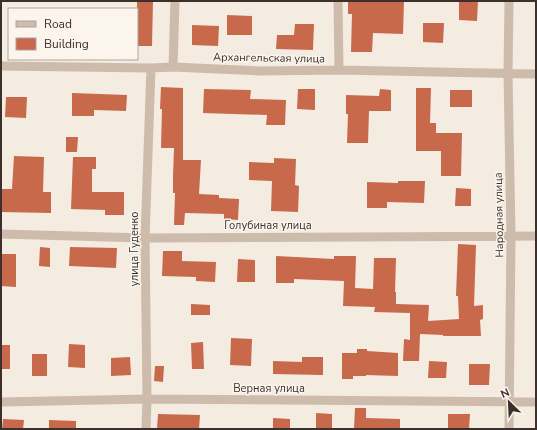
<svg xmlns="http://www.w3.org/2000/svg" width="537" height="430" font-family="'Nunito Sans',sans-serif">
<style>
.building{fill:#c8694b}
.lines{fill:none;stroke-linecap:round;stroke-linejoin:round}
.minor{stroke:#cdbbac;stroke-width:9}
.labels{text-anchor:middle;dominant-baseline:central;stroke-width:3;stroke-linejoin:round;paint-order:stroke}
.street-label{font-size:11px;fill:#3b302b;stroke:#fbf5ee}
</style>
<rect width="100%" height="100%" fill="#f4ebe1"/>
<!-- building -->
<path class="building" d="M137 1H153L152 46H137Z
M348 1H404L403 34 373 33 372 52H351L352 14H348Z
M459 1H478L477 21 459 20Z
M227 15 252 16V35H227Z
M423 23H444L443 43 423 42Z
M295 24H314L313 50 276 49 277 35H294Z
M192 25 219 26 218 46 192 45Z
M161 87 183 88V160H201L199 194 219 195V198L239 199 238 220 224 219V214L185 213 184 225H174L175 193H173V176L174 148H161L162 109H160Z
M416 88H431L430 123H436V133H462L461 176H441V151H416Z
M204 89 251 90 250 99 286 100 285 125H266L267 115 203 113Z
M298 89H315V110L297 109Z
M380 89 391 90V111H369L368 143H347L348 114H346V95L379 96Z
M450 90H472V107H450Z
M72 93 127 95 126 111 94 110V116H72Z
M6 97H27L26 118 5 117Z
M66 137H78L77 152H66Z
M14 156 44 157 43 192H51V213L1 212V189H12Z
M73 157H96V169H92V192H124V215H105V210L71 209Z
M274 158 296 159 295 185 299 186 298 212 271 211 272 181 249 180V162L274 163Z
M398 181H425L424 203 387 202V208H367V182L398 183Z
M456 188 471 189V206H455Z
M458 244 476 245 474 306 483 305V319L480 320 481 336H443V335L420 334 419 361H403L404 339 410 340V313L374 312 375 307 343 306 344 281 294 279V283H276V256L334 259V256H356L355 288 373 289 374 258H396L395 292H396V304L429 305 428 321 459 319 458 296H456Z
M40 247 50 248V267L39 266Z
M70 247 117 248 116 268 69 266Z
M163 251H182V261L216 262 215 282 196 281V277L162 276Z
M1 254H16V287L1 286Z
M238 259 255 260V282H237Z
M191 304 210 305V315H191Z
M231 338 252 339 251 366 230 365Z
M203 342 204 369H192L191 343Z
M69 344 85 345V368L68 367Z
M1 345H10V369H1Z
M357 349H367V351L398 353V376L366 375V376H353V379H342V353H357Z
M32 354H47V376H32Z
M130 357 131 375 111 376V358Z
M302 357H323V375L273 374V361L302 362Z
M429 361 447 362 446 378H428Z
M469 364H490L489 385H469Z
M155 366H164L163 382 154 381Z
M355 408H366V418L400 419V429H354Z
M316 413 332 414V429H316Z
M158 414 200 415 199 429H157Z
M448 414H470L469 429H448Z
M273 418 290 419V429H273Z
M3 419 24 420 23 429H2Z
M49 420 76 421V429H49Z"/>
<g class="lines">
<!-- minor -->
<path class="minor" d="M338 1 339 70
M1 66 151 68 173 67 260 71 339 70 536 74
M173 67 175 1
M1 234 145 238 536 236
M1 402 147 399 536 402
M146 429 147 399 145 238 151 68
M509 429 511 235 508 74 509 1"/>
</g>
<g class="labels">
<!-- street labels -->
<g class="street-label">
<text transform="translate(269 58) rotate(1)">Архангельская улица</text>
<text transform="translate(499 215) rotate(-91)">Народная улица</text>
<text x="268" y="225">Голубиная улица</text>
<text transform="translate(134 249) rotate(-90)">улица Гуденко</text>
<text x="269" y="388">Верная улица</text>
</g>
</g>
<!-- border -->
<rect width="537" height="430" fill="none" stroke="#3b302b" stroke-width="4"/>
<!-- legend -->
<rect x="8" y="8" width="130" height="52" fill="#fbf5ee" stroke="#aea6a0"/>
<rect x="16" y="21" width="20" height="6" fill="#cdbbac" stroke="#aea6a0"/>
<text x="44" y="28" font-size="12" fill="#3b302b">Road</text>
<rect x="16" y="38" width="20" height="12" fill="#c8694b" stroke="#aea6a0"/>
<text x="44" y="48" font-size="12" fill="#3b302b">Building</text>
<!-- north arrow -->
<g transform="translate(509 402) rotate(336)" stroke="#fbf5ee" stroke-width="3" paint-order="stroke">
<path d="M0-3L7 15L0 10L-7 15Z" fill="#3b302b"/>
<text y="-6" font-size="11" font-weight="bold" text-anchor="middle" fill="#3b302b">N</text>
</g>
</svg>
